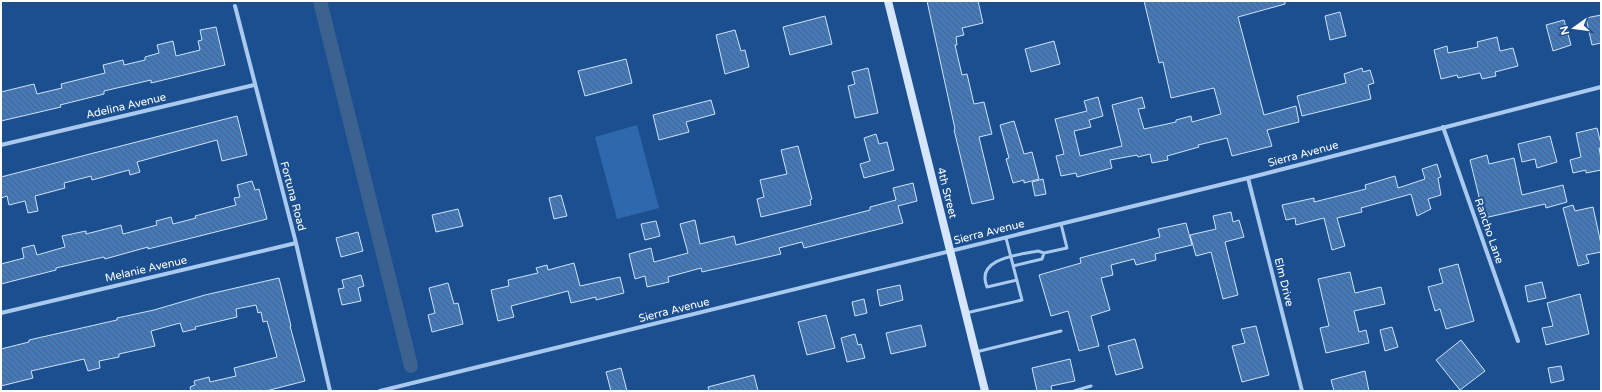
<svg xmlns="http://www.w3.org/2000/svg" width="1602" height="392" font-family="'Varela Round',sans-serif">
<style>
.garden{fill:#2e69ad}
.lines{fill:none;stroke-linecap:round;stroke-linejoin:round}
.canal{stroke:#3c6290;stroke-width:14}
.building{fill:url(#building-back-hatch);stroke:#cfe3fa}
.lane{stroke:#a9c9ee;stroke-width:3}
.street{stroke:#a9c9ee;stroke-width:4}
.secondary{stroke:#d6e6fa;stroke-width:8}
.labels{text-anchor:middle;dominant-baseline:central;stroke-width:4;stroke-linejoin:round;paint-order:stroke}
.street-label{font-size:11px;fill:#fff;stroke:#1b4f8f}
</style>
<defs>
<pattern id="building-back-hatch" width="6" height="6" patternUnits="userSpaceOnUse"><rect width="6" height="6" fill="#4478b7"/><path d="M-1 5l2 2M0 0l6 6M5-1l2 2" fill="none" stroke="#486282"/></pattern>
</defs>
<rect width="100%" height="100%" fill="#1b4f8f"/>
<!-- garden -->
<path class="garden" d="M637 125 659 208 617 219 595 137Z"/>
<g class="lines">
<!-- canal -->
<path class="canal" d="M320 1 411 366"/>
</g>
<!-- building -->
<path class="building" d="M927 1H978L983 23 962 28 964 35 956 37 957 45H955L962 75 967 74 974 104 984 102 992 134 979 137 994 199 972 204 954 130 955 129Z
M1144 1H1285V4L1238 17 1264 115 1296 106 1299 122 1267 130 1272 146 1232 156 1227 138 1198 145 1199 147 1167 156 1168 160 1152 163 1150 154 1138 157 1137 155 1110 160 1112 168 1077 177 1076 173 1061 176 1056 156 1064 154 1055 119 1087 111 1084 101 1098 97 1103 116 1089 120 1091 127 1074 131 1080 156 1122 146 1112 105 1142 97 1145 108 1138 109 1144 129 1176 122V120L1191 116 1192 122 1221 114 1214 88 1171 98 1163 62 1159 63Z
M1340 12 1346 36 1330 40 1325 16Z
M1601 15V43L1592 45 1586 18Z
M825 16 832 44 790 55 783 27Z
M1564 20 1571 45 1553 51 1546 25Z
M216 27 225 65 151 83V80L104 91V94L60 105 61 107 1 121V92L34 84 37 94 62 88 61 84 105 73 103 65 123 60 124 65 145 60V57L159 53 157 45 173 41 176 56 200 50 198 41 202 40 200 30Z
M735 30 741 51 745 50 749 67 725 74 716 35Z
M1497 37 1500 51 1513 48 1518 66 1495 72 1496 76 1482 79 1480 73 1458 78 1457 75 1441 79 1434 50 1447 46 1448 53 1478 47 1477 42Z
M1054 41 1060 64 1031 72 1025 49Z
M626 59 632 83 585 96 578 71Z
M868 68 878 113 855 118 848 86 855 84 852 72Z
M1362 68 1363 72 1370 70 1374 83 1368 85 1371 99 1302 116 1297 96 1346 83 1344 74Z
M711 100 715 114 686 122 689 132 659 140 653 115Z
M237 116 247 155 222 161 217 140 137 162 140 172 130 175 129 170 92 180 91 176 64 183 65 188 35 196 38 211 28 213 25 201 9 205 7 196 1 198V177Z
M1014 121 1024 154 1032 152 1039 179 1024 183V180L1013 183 1006 159 1009 158 1000 125Z
M1597 128 1601 144V148H1599L1601 159V170L1586 173V170L1573 173 1570 160 1581 157 1576 133Z
M876 134 879 144 887 142 894 170 864 178 860 164 870 161 864 138Z
M1550 136 1557 162 1537 168 1535 159 1522 162 1518 144Z
M798 146 812 199 810 200 811 205 761 217 757 199 764 197 760 180 787 174 781 150Z
M1487 155 1489 164 1514 158 1522 195 1563 185 1567 202 1546 208 1545 204 1480 219 1477 206 1481 205 1470 160Z
M1437 164 1441 177 1438 178 1441 195 1428 199 1431 209 1417 216 1411 194 1361 208 1362 212 1337 218 1345 246 1332 250 1324 218 1296 225 1295 218 1286 220 1282 205 1314 198V202L1366 189 1365 185 1395 176 1398 188 1425 179 1422 169Z
M1043 179 1046 194 1035 196 1032 182Z
M252 181 255 190 259 189 267 219 148 249V247L105 259 104 257 56 268V270L1 284V264L24 258 22 248 34 245 37 255 65 247 62 236 86 231V234L121 225 123 234 157 225 156 221 171 217 173 224 196 218 195 216 236 205 234 198 240 197 237 185Z
M913 183 917 201 898 206 903 223 804 248 802 242 779 248 781 254 702 272 701 268 668 277 669 282 647 287 645 276 635 279 629 254 651 248 654 262 688 253 680 224 695 220 700 244 734 236 736 245 870 210V207L896 200 893 188Z
M561 195 567 216 554 219 549 198Z
M1573 205 1575 211 1593 207 1601 244V252L1586 255 1589 263 1578 266 1563 208Z
M458 209 463 226 436 232 432 215Z
M1231 212 1233 222 1239 220 1244 237 1225 242 1238 295 1223 299 1211 252 1196 256 1190 235 1216 229 1213 216Z
M656 221 660 236 645 240 641 224Z
M1186 223 1192 245 1155 254 1156 260 1136 265 1134 259 1111 265 1113 275 1101 278 1110 310 1091 316 1099 346 1079 351 1068 311 1051 316 1039 275 1081 263 1080 258 1160 237 1158 229Z
M358 232 363 251 341 257 336 238Z
M574 263 580 286 620 277 624 293 596 300V297L571 303 568 291 511 306 514 317 498 321 491 290 509 286 508 280 538 273 536 268 547 265 548 270Z
M1458 264 1474 321 1446 329 1440 309 1435 311 1428 287 1443 283 1439 269Z
M1350 272 1355 293 1381 287 1385 304 1354 311 1359 332 1366 330 1369 343 1326 353 1320 328 1329 326 1318 279Z
M361 275 364 286 358 288 361 301 342 305 338 289 344 288 342 280Z
M279 278 291 326H290L305 381 266 391H191L190 387 195 385 194 381 209 377 210 382 236 376 234 368 277 357 267 321 263 322 261 312 258 313 256 305 236 309 237 317 195 327 196 329 183 332 180 323 151 331 155 346 119 354V357L99 361 100 368 88 371 84 359 31 371 33 378 1 386V349L29 342V340L117 320V318L154 310 205 295Z
M1542 282 1546 298 1528 302 1525 286Z
M448 283 454 304 458 303 463 324 432 332 428 315 435 313 429 288Z
M900 285 903 300 880 306 877 290Z
M1580 294 1589 334 1546 345 1542 328 1553 326 1547 303Z
M864 299 867 313 855 316 852 302Z
M826 315 835 348 807 355 798 322Z
M921 325 926 346 891 354 886 333Z
M1256 326 1269 375 1242 382 1232 346 1245 343 1241 329Z
M1392 327 1398 347 1385 351 1380 330Z
M855 334 858 345 861 344 865 358 847 362 841 338Z
M1135 339 1143 368 1116 375 1108 346Z
M1461 340 1485 371 1460 390 1436 360Z
M1070 359 1075 381 1051 386 1052 391H1037L1032 368Z
M1561 366 1564 380 1551 383 1548 368Z
M621 368 627 391H611L606 372Z
M1365 371 1369 391H1334L1331 380Z
M754 375 758 391H709L708 387Z"/>
<g class="lines">
<!-- lane -->
<path class="lane" d="M1013 266 1042 259 1044 253
M1017 280 987 287C975 258 1019 255 1038 251L1044 253 1067 248 1061 224
M966 313 1022 300 1006 238
M976 352 1061 331
M1074 391 1091 386"/>
<!-- street -->
<path class="street" d="M235 6 296 243 330 391
M1443 127 1518 341
M1 145 254 85
M1248 178 1302 391
M1 313 296 243
M380 391 1248 178 1601 87"/>
<!-- secondary -->
<path class="secondary" d="M888 1 985 391"/>
</g>
<g class="labels">
<!-- street labels -->
<g class="street-label">
<text transform="translate(126 106) rotate(-13)">Adelina Avenue</text>
<text transform="translate(1303 154) rotate(-15)">Sierra Avenue</text>
<text transform="translate(947 193) rotate(76)">4th Street</text>
<text transform="translate(293 196) rotate(75)">Fortuna Road</text>
<text transform="translate(1489 231) rotate(71)">Rancho Lane</text>
<text transform="translate(989 232) rotate(-14)">Sierra Avenue</text>
<text transform="translate(146 269) rotate(-13)">Melanie Avenue</text>
<text transform="translate(1284 282) rotate(76)">Elm Drive</text>
<text transform="translate(674 310) rotate(-14)">Sierra Avenue</text>
</g>
</g>
<!-- border -->
<rect width="1602" height="392" fill="none" stroke="#ffffff" stroke-width="4"/>
<!-- north arrow -->
<g transform="translate(1574 28) rotate(256)" stroke="#1b4f8f" stroke-width="3" paint-order="stroke">
<path d="M0-3L7 15L0 10L-7 15Z" fill="#ffffff"/>
<text y="-6" font-size="11" font-weight="bold" text-anchor="middle" fill="#ffffff">N</text>
</g>
</svg>
